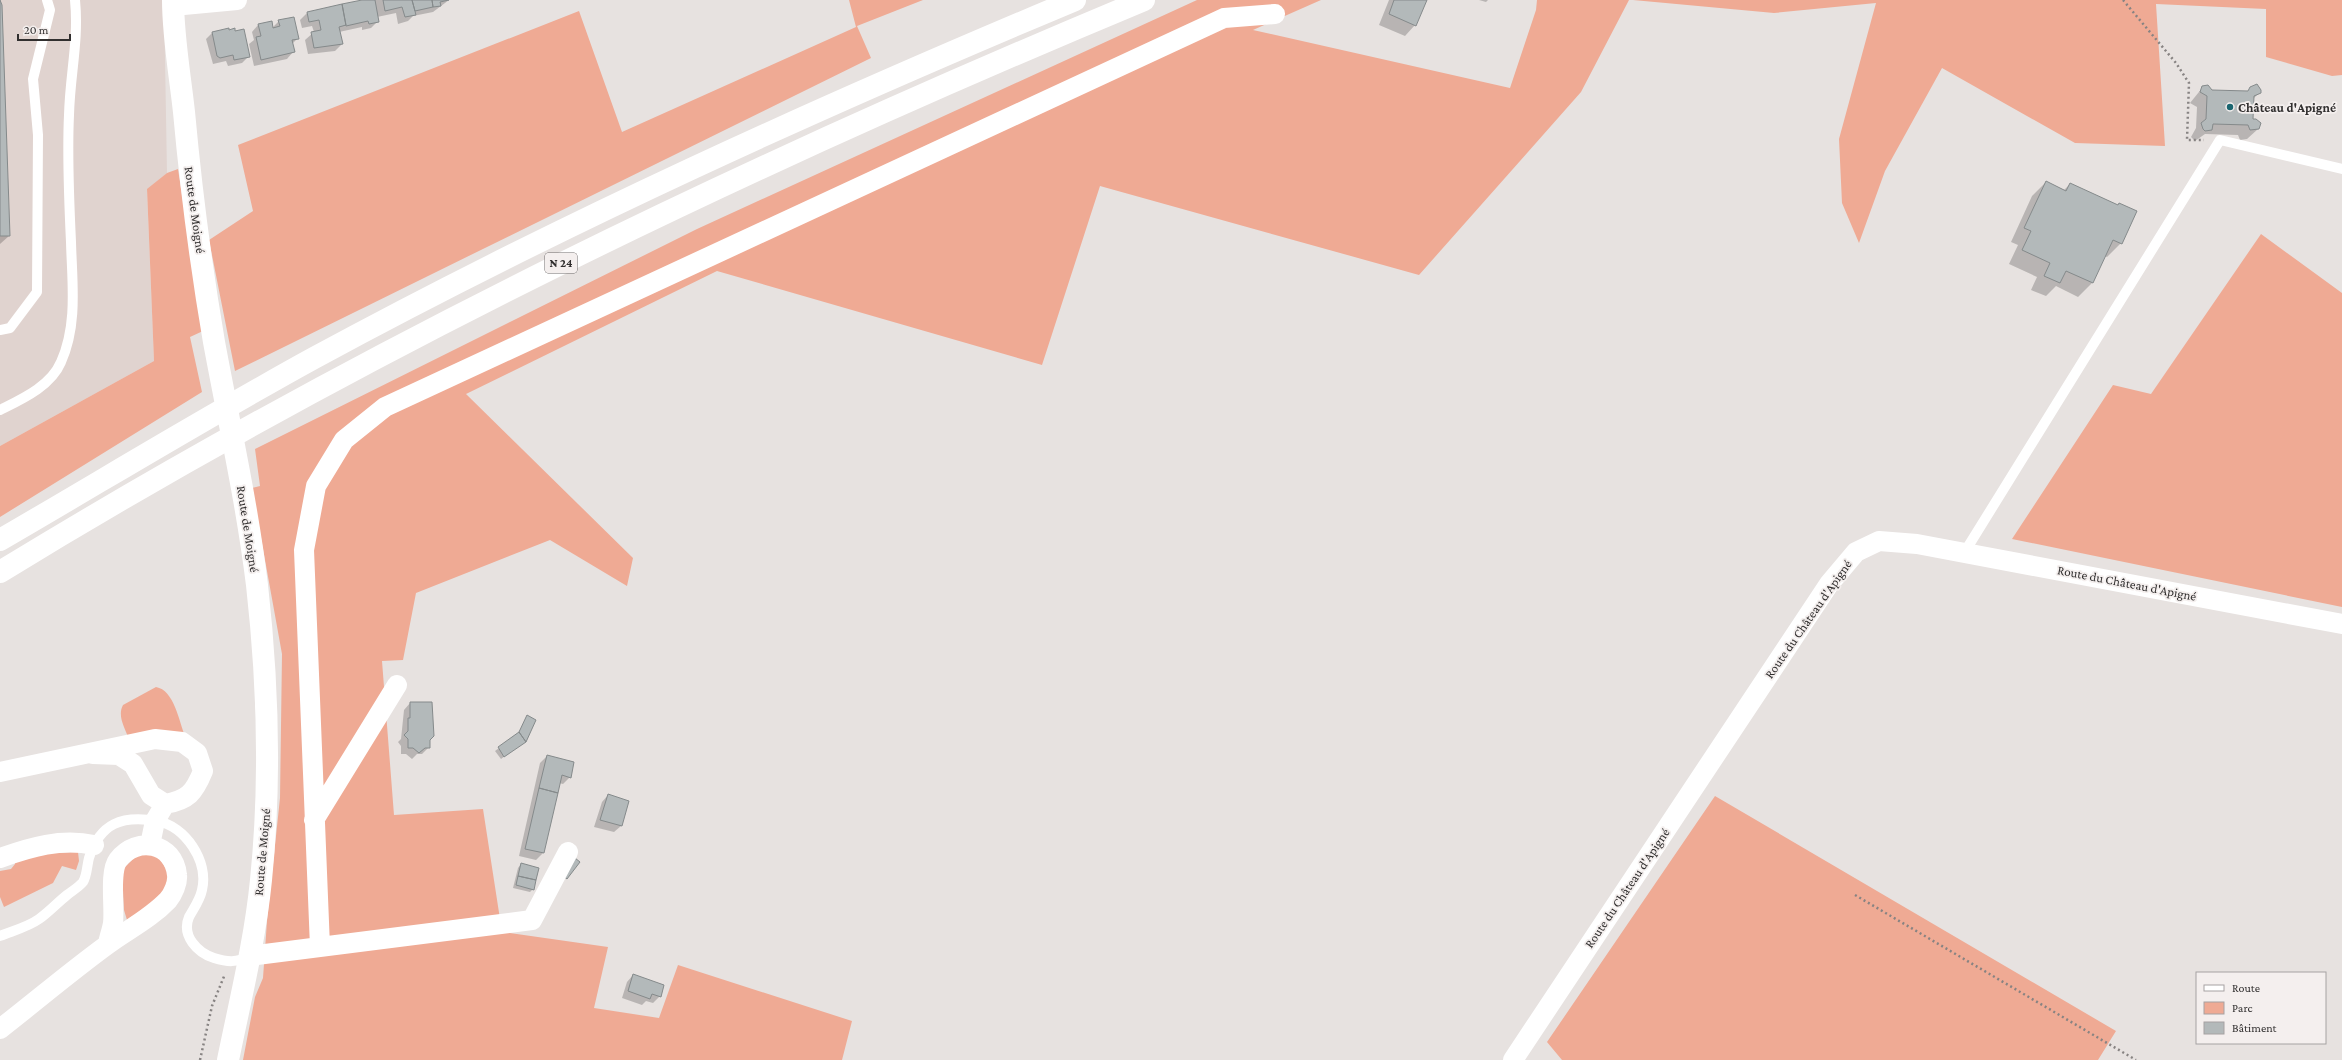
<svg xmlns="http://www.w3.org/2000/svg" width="2342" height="1060" font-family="'Crimson Pro',serif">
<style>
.built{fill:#e0d3cf}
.green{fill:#efaa94}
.shadow{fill:#0003}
.building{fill:#b3b9ba;stroke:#858a8b}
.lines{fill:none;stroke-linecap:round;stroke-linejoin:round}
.path{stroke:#878382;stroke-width:2.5;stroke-dasharray:2 3;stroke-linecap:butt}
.lane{stroke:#fff;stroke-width:10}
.street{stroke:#fff;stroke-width:20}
.secondary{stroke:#fff;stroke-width:22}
.highway{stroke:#fff;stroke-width:22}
.poi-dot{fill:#1b6670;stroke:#f4efee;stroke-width:1.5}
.labels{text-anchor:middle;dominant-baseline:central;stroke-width:3.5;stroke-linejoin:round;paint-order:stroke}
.shield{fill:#f4efee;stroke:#6c6968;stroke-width:1}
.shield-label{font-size:12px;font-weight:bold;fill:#312f2f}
.poi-label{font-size:13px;font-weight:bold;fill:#312f2f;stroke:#f4efee;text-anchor:start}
.street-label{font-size:13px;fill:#312f2f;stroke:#f4efee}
</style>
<rect width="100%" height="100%" fill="#e7e2e0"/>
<!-- built -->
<path class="built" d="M0 0H164L167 173 147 190 154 361 0 446Z"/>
<!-- green -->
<path class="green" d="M849 0H923L857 26 871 58 235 371 209 240 253 211 238 145 579 11 622 132 856 27Z
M1197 0H1321L1253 30 1510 88 1536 10 1537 0H1629L1581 92 1419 275 1100 186 1042 365 717 271 466 394 633 558 627 586 550 540 416 593 403 660 382 661 394 815 483 809 502 932 608 947 594 1008 659 1018 678 965 852 1021 842 1060H243L255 997 263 978 267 921 280 798 282 654 252 488 260 486 255 449 697 229Z
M1633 0H2342V75L2332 76 2266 57V9L2156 4 2165 146 2075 143 1942 68 1885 171 1859 243 1842 203 1839 139 1876 3 1774 13Z
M178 169 203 331 190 337 202 392 0 517V446L154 361 147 189 167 173Z
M2261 234 2342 293V607L2012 539 2113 385 2151 394Z
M156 687C174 690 179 721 185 736L129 739C125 728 117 716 123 705Z
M1715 796 2116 1031 2098 1060H1562L1547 1042Z
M78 852 79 861 76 870 62 866 53 883 4 907 0 897V871L11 869 15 864V860L26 854Z
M157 854 171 877 157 901 127 920 124 910 122 870 137 855Z"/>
<!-- shadow -->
<path class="shadow" d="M366 0H449L433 12 413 16 408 21 398 24 396 13 377 17 378 21 371 28 362 30V27L339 32 342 44 335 51 308 54 305 40 314 32 312 26 302 28 300 20 307 13Z
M1389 0H1426L1415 25 1405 36 1379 25Z
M1479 0H1488L1486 2Z
M0 2 9 236 0 244Z
M279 21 298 38 292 44 293 52 287 59 254 66 249 44 254 40 252 32 258 25 272 28Z
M228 31 235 32 249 56 242 63 228 66 226 61 213 64 206 39 213 32Z
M2203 87 2212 91 2259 93 2253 99 2252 120 2258 129 2247 139 2240 140 2238 135 2205 134 2195 141 2191 137 2196 128 2197 107 2190 103Z
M2046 182 2064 190 2070 184 2121 243 2107 257 2104 256 2092 283 2078 297 2056 286 2046 296 2031 290 2037 277 2009 264 2018 245 2011 242 2032 196Z
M410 703 429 740V747L422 754H417L412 759 406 754H401V746L398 742 401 739 404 710Z
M528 717 521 744 501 759 495 751 517 735Z
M547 756 570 777 563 784 559 783 543 853 536 860 519 856 540 763Z
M608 795 621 826 614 832 594 827 602 802Z
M521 864 533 889 530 892 513 888 518 868Z
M633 975 660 996 653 1003 646 1001 642 1005 622 998 627 982Z"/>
<!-- building -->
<path class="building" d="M0 0 2 5 10 236H0Z
M362 0H375L379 22 369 24 368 21 346 26 342 4Z
M383 0H412L416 15 405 17 402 7 385 11Z
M412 0H432L433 7 415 11Z
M432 0H449L440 2 441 6 433 7Z
M1394 0H1427L1416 26 1389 14Z
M342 4 346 25 339 27 343 44 314 48 311 32 321 30 319 20 309 22 307 12Z
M294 17 299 39 292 40 295 52 261 60 256 37 261 36 258 24 272 21 273 28 280 26 278 20Z
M229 28V30L235 28V31L244 29 250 57 234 60 233 55 220 58 217 56 212 32Z
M2257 84 2261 90V93L2254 96 2253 119H2256L2261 123 2259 129 2250 130 2248 125 2213 124 2212 130 2205 131 2203 129 2201 123 2206 119 2207 96 2200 92 2202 86 2208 85 2212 90 2248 91 2250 87Z
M2046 181 2066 191 2070 183 2118 205 2119 203 2137 211 2122 244 2113 240 2093 283 2066 271 2060 283 2044 276 2050 263 2022 250 2031 231 2024 228Z
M410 702H432L434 736 430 740V748H425L419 753 413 748H408V739L404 735 408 731V718H410Z
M527 715 536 720 526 742 519 732Z
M519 732 526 742 504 757 498 747Z
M547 755 574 762 571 778 562 775 558 793 539 788Z
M539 788 558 793 544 853 525 849Z
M608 794 629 801 622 826 600 820Z
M575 858 580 862 567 879 562 875Z
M521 863 539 868 536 880 518 876Z
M518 876 536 880 534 890 516 885Z
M633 974 664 985 661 997 652 994 650 999 628 991Z"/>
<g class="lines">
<!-- path -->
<path class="path" d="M2123 0 2176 63 2189 83 2187 140H2204
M1855 895 2136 1060
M200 1060 212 1006 225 974"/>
<!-- lane -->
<path class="lane" d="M0 330 10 328 37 292 38 135 33 79 50 10 47 0
M0 410C22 399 51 386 61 362 78 324 72 282 71 242 69 200 67 157 69 115 70 74 79 41 75 0
M1964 553 2220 140 2342 169
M0 936C12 931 28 927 39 919 49 912 57 903 67 895 72 891 79 887 83 882 87 876 87 865 89 858 100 823 122 815 157 821 185 826 209 861 202 890 200 900 194 908 189 917 181 936 198 953 214 958 227 962 237 963 249 956"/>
<!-- street -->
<path class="street" d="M173 6 237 0
M0 772 155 739 182 742 197 753 203 771C194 793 188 800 165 804L151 795 133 764 119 755 93 754
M314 820 397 685
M150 845 155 821 165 804
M0 858C31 847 61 838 94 845
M320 947 304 550 316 486 344 440 385 407 1224 18 1275 14
M249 956 532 920 568 852
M0 1029C36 1001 70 972 107 945 127 930 150 919 168 900 173 894 178 883 177 875 174 843 137 835 118 860 109 872 115 908 113 923 112 930 109 937 108 944
M1513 1060 1829 584 1856 552 1879 541 1917 544 2342 624"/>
<!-- secondary -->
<path class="secondary" d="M173 0C173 37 180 75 184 112 191 189 201 266 214 342 229 423 247 503 257 585 268 683 271 782 261 880 255 941 240 1001 228 1060"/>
<!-- highway -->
<path class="highway" d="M0 540C105 479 208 416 314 358 561 224 817 108 1075 0
M0 572C364 349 750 164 1144 0"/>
</g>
<!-- markers -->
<circle class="poi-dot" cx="2230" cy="107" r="4"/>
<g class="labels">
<!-- shield labels -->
<rect class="shield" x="545" y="253" width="32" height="20" rx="3"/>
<g class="shield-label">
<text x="561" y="263">N 24</text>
</g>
<!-- poi labels -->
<g class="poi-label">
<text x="2238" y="107">Château d'Apigné</text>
</g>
<!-- street labels -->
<g class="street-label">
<text transform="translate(195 210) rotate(82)">Route de Moigné</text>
<text transform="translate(248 529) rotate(81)">Route de Moigné</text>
<text transform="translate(2127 583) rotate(11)">Route du Château d'Apigné</text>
<text transform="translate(1808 619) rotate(-55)">Route du Château d'Apigné</text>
<text transform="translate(262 852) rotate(-85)">Route de Moigné</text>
<text transform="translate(1627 888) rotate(-56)">Route du Château d'Apigné</text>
</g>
</g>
<!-- legend -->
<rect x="2196" y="972" width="130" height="72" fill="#f4efee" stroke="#a6a2a2"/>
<rect x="2204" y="985" width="20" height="6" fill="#ffffff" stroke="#a6a2a2"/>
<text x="2232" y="992" font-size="12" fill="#312f2f">Route</text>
<rect x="2204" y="1002" width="20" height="12" fill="#efaa94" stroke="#a6a2a2"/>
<text x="2232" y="1012" font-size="12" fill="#312f2f">Parc</text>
<rect x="2204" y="1022" width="20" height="12" fill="#b3b9ba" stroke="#a6a2a2"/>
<text x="2232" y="1032" font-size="12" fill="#312f2f">Bâtiment</text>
<!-- scale -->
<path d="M18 34v6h52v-6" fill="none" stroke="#312f2f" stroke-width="2"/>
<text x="24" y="34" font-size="12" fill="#312f2f" stroke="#f4efee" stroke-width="3" paint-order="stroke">20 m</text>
</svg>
